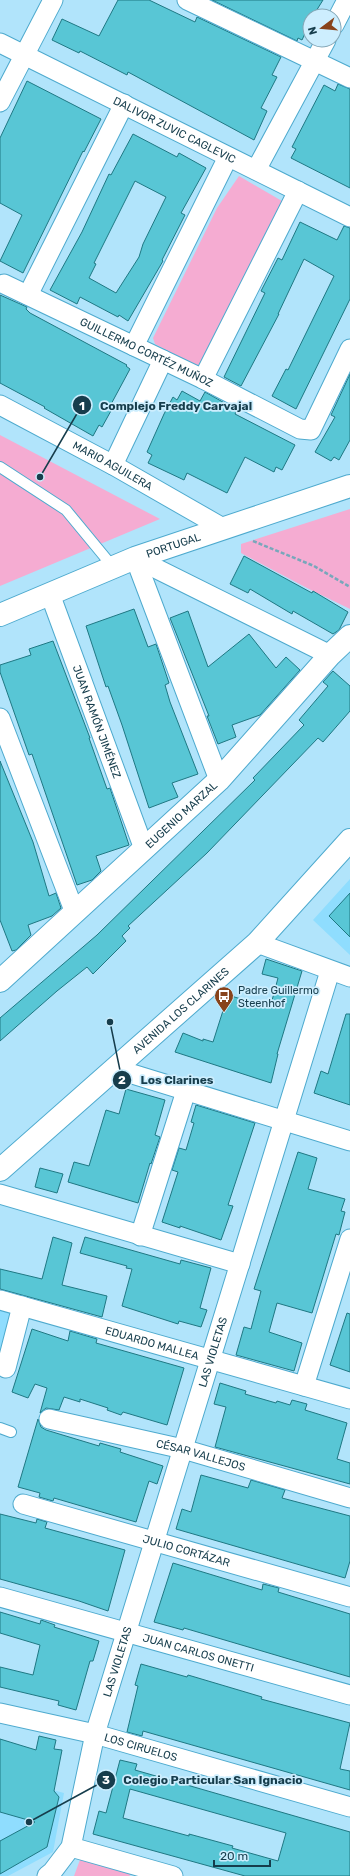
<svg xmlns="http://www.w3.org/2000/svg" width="350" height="1876" font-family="Rubik,sans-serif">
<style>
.built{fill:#8fddfe}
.green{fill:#f5acd2}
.building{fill:#58c6d5;stroke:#1f7883;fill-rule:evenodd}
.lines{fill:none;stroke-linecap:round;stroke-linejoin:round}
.lane-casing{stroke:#4eaace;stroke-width:12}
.street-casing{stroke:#4eaace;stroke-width:21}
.secondary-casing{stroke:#4eaace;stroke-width:24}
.path{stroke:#78a7bb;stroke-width:2.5;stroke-dasharray:4 2;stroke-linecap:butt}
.lane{stroke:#fff;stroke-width:10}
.street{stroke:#fff;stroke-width:19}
.secondary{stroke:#fff;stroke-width:22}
.labels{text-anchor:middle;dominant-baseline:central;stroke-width:3.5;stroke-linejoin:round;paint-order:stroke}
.street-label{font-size:11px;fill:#163d4c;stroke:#cdeefe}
.poi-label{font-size:11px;fill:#163d4c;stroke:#cdeefe;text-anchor:start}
.leader{fill:none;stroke:#163d4c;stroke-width:1.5}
.callout-dot{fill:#163d4c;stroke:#cdeefe;stroke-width:1.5}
.mark-label{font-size:12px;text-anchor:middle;font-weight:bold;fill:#fff}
.callout-label{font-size:12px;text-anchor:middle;font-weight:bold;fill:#163d4c;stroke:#cdeefe;stroke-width:3.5;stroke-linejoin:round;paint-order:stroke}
</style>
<rect width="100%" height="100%" fill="#b1e4fb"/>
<!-- built -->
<path class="built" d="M350 879V955L313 920Z
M0 1310 11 1313 0 1351Z
M0 1776 64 1793 53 1852 8 1876H0Z"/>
<!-- green -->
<path class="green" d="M239 176 282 201 284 205 203 364 196 366 155 344 153 338 217 208Z
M0 435 160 519 0 586Z
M350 509V609L307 588 241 553V544Z
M81 1857 134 1873 129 1876H74Z"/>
<!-- building -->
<path class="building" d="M118 0H149L195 22 197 17 281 57 272 75 277 77 261 108 267 111 254 140 128 72 127 75 80 51 79 53 52 40 62 19 99 36Z
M212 0H323L313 16H310V23L302 40 298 38 297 41Z
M27 81 101 119 84 152 83 151 23 273 0 261 22 215 0 203V138Z
M338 84 350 89V188L291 158 296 149 292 147 324 85 335 91Z
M133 134 177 157 179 153 206 168 181 213 185 215 162 260 163 261 128 321 119 315 118 317 80 297 77 304 50 290 82 232 109 174 111 175ZM135 181 166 197 143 244 139 257 116 293 89 278 96 264 94 263Z
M300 222 337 240 344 226 350 228V299L296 409 272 396 286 369 288 370 334 276 304 259 278 314H279L241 386 224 377 265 293 261 291 278 258 282 260Z
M0 295 27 307 26 309 30 313 127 365 126 366 130 369 109 408 112 409 102 427 99 425 93 436 44 408 45 407 0 383Z
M350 374V440L339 460 334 457 331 461 315 452 335 417 331 415Z
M182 391 200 401 205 392 237 410 235 414 295 445 282 470 276 467 274 472 245 457 227 493 187 473 184 480 148 463 152 455 147 452 164 414 173 397 177 400Z
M244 556 312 593 313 591 348 612 339 630 333 634 293 611 292 614 250 589 248 593 230 584Z
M134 609 148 647 156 644 169 683 165 685 170 702 198 774 172 783 178 797 149 808 122 725 108 686 106 687 86 626Z
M188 611 208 667 249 634 276 668 286 657 300 670 260 715 232 725 236 737 218 744 207 716H209L170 618Z
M53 641 90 738H89L107 789 110 788 129 845 96 856 101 871 92 880 77 885 32 754 29 755 0 672V665L31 655 29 649Z
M333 671 350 686V711L323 742 318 738 207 853 128 926 130 928 122 936 126 941 93 974 87 967 57 991 0 1041V1018L97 935 255 780 253 778 304 725 299 720 328 686 323 682Z
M0 761 33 842 49 896 56 893 61 908 52 916 28 925 31 935 16 950 12 951 0 920Z
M350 893V937L329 916Z
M266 959 302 971 277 1054H278L271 1083 175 1052 183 1033 203 1041V1039L213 1042 228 995 270 1008 278 978 262 974Z
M346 1014H350V1105L314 1093 321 1071 328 1074Z
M126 1089 165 1100 155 1135 160 1137 151 1164 150 1163 138 1203 68 1182 74 1162 89 1166 106 1110 119 1114Z
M196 1105 255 1123 228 1205 233 1206 221 1240 180 1226V1228L162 1222 178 1172 172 1170 179 1148 186 1150 194 1123 191 1122Z
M298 1152 317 1158 308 1189 345 1199 341 1211 345 1212 339 1235 336 1234 312 1313 277 1303 269 1332 302 1343 294 1371 236 1355 244 1327 251 1329 261 1291 254 1289Z
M40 1168 63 1174 57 1193 35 1187Z
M53 1237 72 1243 62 1285 107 1296 102 1317 0 1289V1269L42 1279Z
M85 1237 180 1264 181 1260 211 1268 200 1308 207 1310 201 1327 179 1321 178 1324 122 1306 132 1269 126 1268 127 1266 80 1253Z
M347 1313 350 1314V1372L330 1365Z
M32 1329 68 1341 70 1331 97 1339 96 1343 184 1368 167 1425 123 1412 121 1415 107 1410 108 1408 80 1399V1402L64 1397 59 1410 46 1408 40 1413 47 1388 35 1384 28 1398 12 1392Z
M220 1383 246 1391 245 1394 276 1403 277 1401 290 1405 292 1400 307 1404 305 1410 347 1423 337 1459 350 1463V1484L215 1447 226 1407 214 1404Z
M38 1419 41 1427 46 1430 99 1446 100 1443 121 1449 120 1452 163 1466 157 1484 149 1481 136 1522 54 1498 53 1501 39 1497 40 1493 18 1487Z
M201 1475 248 1488 251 1480 285 1490 282 1498 350 1516V1561L345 1578 176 1529 182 1509 191 1512Z
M0 1514 36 1523 37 1519 47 1522 45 1528 125 1550 108 1611 79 1601 0 1579Z
M173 1563 262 1590 263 1584 279 1588 278 1592 350 1614V1677L184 1628 183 1630 154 1622Z
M0 1612 40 1624 41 1620 55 1625 54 1627 99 1641 93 1661H90L76 1710 58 1705 59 1701 0 1687V1667L33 1675 40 1645 0 1633Z
M141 1664 187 1677 188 1675 262 1697 261 1699 350 1723 340 1769 350 1771V1790L143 1731 142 1736 127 1732 138 1686 135 1685Z
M39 1736 56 1740 54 1749 62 1750 54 1791 59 1797 47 1847 0 1874V1841L35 1822 0 1812V1739L36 1750Z
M120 1760 137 1764 135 1770 350 1832V1876H245L93 1834 99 1811 106 1813ZM130 1789 286 1833 278 1861 232 1848 233 1846 189 1834V1836L123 1818Z"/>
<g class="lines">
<defs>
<path id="lane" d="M0 467 66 510 113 567
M0 1428 11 1432"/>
<g id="street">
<path d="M187 0 350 78"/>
<path d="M334 25 347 0"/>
<path id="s1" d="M0 43 350 217"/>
<path d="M0 102 53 0"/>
<path d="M256 170 326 40"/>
<path id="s2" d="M4 284 203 379 300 429 311 430 350 349"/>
<path d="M28 295 124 104"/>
<path d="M134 346 228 157"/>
<path d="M203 379 298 191"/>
<path id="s3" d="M0 405 113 465 223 528"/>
<path d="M113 465 163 360"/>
<path d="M135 558 219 780"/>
<path d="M135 558 330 655"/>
<path id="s4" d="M50 594 144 849"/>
<path d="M0 718 75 913"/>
<path d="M257 943 350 977"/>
<path d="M116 1069 350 1141"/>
<path d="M0 1194 240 1264"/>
<path d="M140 1236 186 1091"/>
<path id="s5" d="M0 1300 350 1399"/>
<path d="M6 1368 22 1306"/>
<path d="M304 1386 350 1239"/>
<path id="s6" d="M49 1419 183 1449 350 1498"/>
<path id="s7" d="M23 1504 350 1597"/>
<path id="s8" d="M0 1597 350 1695"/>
<path id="s9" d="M0 1713 95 1734 350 1807"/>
<path d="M71 1847 173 1876"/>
<path id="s10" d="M47 1876 52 1872 71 1847 95 1734 330 971"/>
</g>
<g id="secondary">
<path id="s11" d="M0 615 135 558 350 486"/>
<path id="s12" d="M0 981 219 780 330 655 350 636"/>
<path id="s13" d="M0 1170 257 943 350 840"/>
</g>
</defs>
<!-- lane casing -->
<use href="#lane" class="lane-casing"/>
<!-- street casing -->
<use href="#street" class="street-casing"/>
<!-- secondary casing -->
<use href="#secondary" class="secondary-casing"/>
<!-- path -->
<path class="path" d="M253 541 314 566 350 587"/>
<!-- lane -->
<use href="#lane" class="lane"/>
<!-- street -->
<use href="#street" class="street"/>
<!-- secondary -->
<use href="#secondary" class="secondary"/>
</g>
<!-- icons -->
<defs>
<symbol id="bus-pin" viewBox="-11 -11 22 30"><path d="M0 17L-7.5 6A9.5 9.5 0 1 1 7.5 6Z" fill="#88431b" stroke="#cdeefe"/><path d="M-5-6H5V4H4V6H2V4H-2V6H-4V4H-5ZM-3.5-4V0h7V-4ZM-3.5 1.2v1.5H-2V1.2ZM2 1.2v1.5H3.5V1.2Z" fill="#fff"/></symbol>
</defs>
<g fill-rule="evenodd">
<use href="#bus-pin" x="213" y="985" width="22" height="30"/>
</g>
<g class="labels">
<!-- street labels -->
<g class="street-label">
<text stroke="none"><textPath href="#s1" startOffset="195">DALIVOR ZUVIC CAGLEVIC</textPath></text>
<text stroke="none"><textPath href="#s2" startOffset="158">GUILLERMO CORTÉZ MUÑOZ</textPath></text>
<text stroke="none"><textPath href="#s3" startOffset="128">MARIO AGUILERA</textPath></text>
<text stroke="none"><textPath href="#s11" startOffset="187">PORTUGAL</textPath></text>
<text stroke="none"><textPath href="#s4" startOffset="136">JUAN RAMÓN JIMÉNEZ</textPath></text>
<text stroke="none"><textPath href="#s12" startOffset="246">EUGENIO MARZAL</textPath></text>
<text stroke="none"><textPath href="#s13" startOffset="241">AVENIDA LOS CLARINES</textPath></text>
<text stroke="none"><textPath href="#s5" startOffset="158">EDUARDO MALLEA</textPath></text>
<text stroke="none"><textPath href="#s10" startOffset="553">LAS VIOLETAS</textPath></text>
<text stroke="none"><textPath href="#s6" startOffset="156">CÉSAR VALLEJOS</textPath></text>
<text stroke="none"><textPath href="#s7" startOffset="170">JULIO CORTÁZAR</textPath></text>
<text stroke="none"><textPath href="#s8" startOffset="206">JUAN CARLOS ONETTI</textPath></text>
<text stroke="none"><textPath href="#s10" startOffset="229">LAS VIOLETAS</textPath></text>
<text stroke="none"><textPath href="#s9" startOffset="145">LOS CIRUELOS</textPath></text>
</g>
<!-- poi labels -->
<g class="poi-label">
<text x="238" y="990">Padre Guillermo<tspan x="238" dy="13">Steenhof</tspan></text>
</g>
</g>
<!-- callouts -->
<path class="leader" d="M40 477L82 405M110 1022L122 1080M29 1822L106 1780"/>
<g class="callout-dot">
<circle cx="40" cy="477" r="4"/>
<circle cx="110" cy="1022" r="4"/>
<circle cx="29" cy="1822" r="4"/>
<circle cx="82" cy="405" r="10"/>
<circle cx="122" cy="1080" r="10"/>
<circle cx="106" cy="1780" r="10"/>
</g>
<g class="mark-label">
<text x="82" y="410">1</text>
<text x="122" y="1084">2</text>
<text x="106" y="1784">3</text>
</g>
<g class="callout-label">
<text x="176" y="410">Complejo Freddy Carvajal</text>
<text x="177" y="1084">Los Clarines</text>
<text x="213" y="1784">Colegio Particular San Ignacio</text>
</g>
<!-- north arrow -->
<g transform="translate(322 28) rotate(254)"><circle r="19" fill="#cdeefe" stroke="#84a7b7"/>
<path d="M0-3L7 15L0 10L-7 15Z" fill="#88431b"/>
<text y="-6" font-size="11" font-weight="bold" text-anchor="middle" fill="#163d4c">N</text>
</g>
<!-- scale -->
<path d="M214 1860v6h56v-6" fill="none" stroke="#163d4c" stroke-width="2"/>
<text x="220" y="1860" font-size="12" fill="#163d4c" stroke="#cdeefe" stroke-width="3" paint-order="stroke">20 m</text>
</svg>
